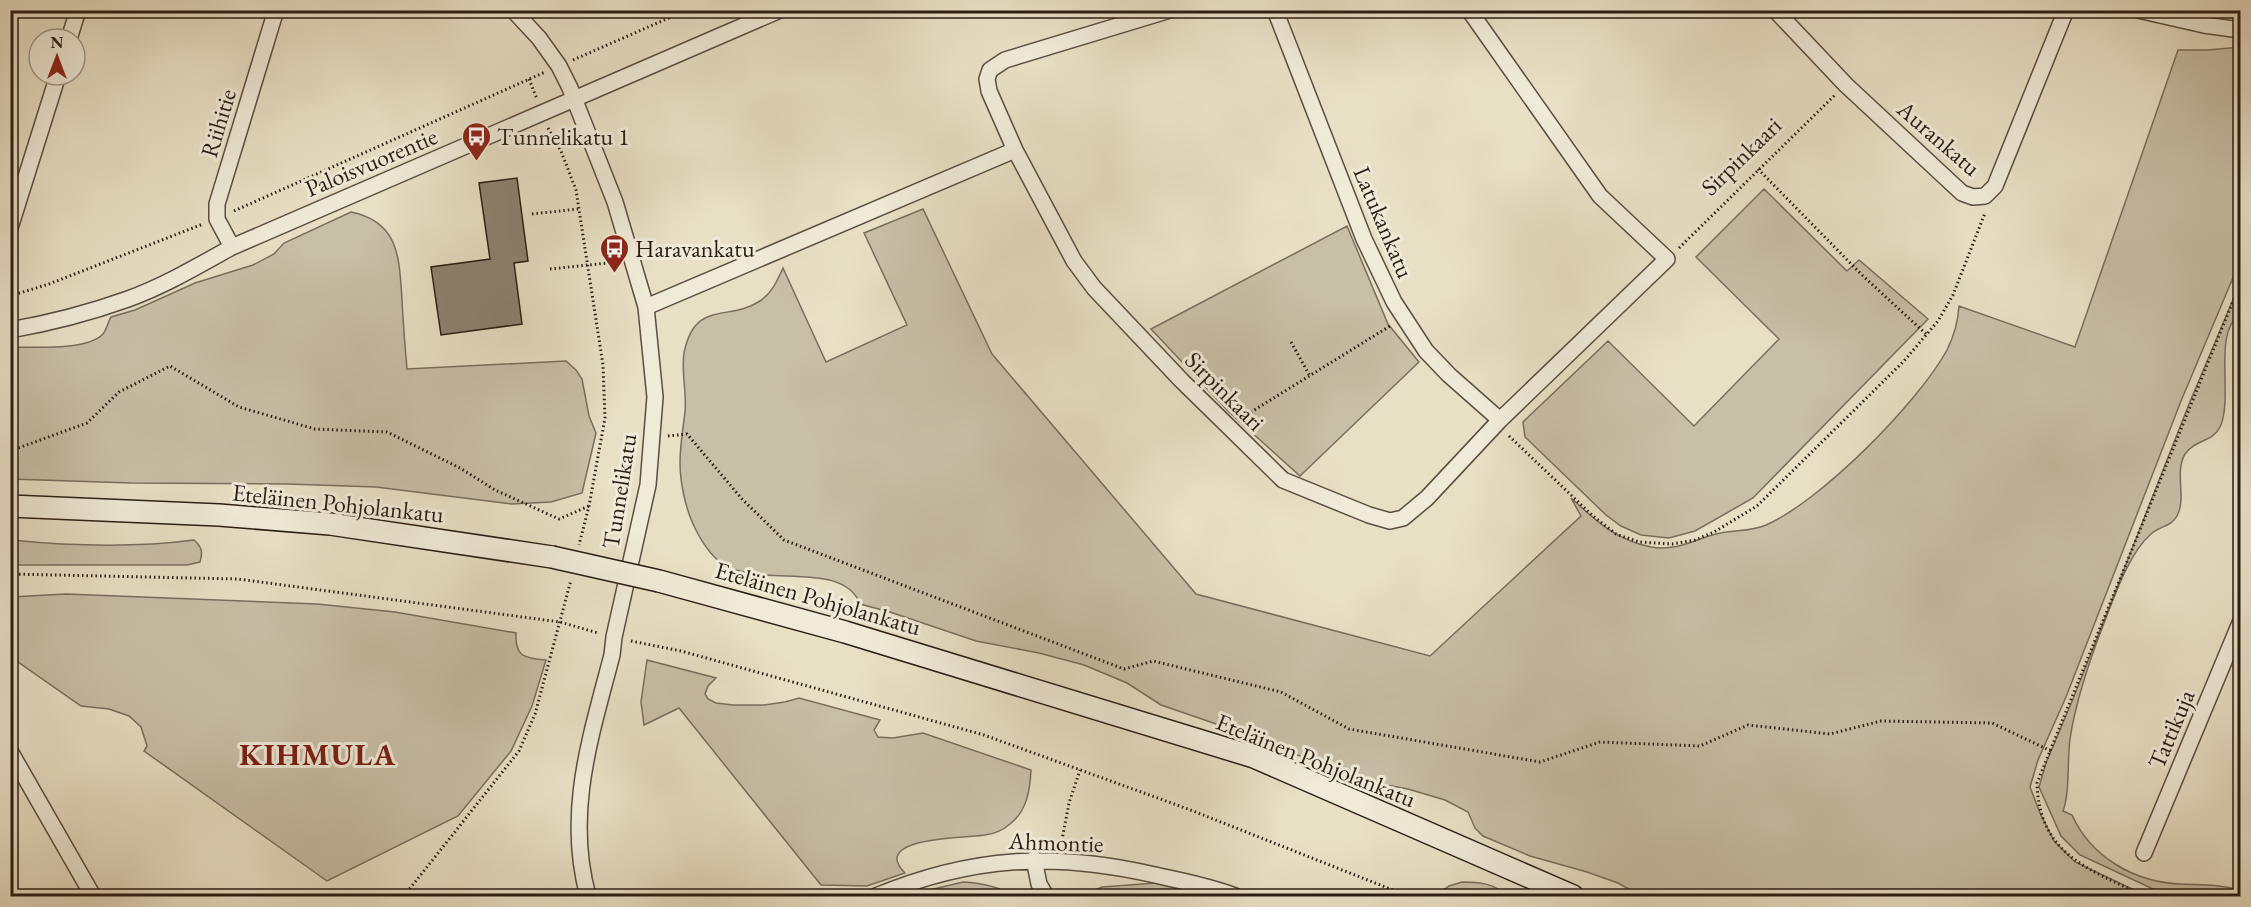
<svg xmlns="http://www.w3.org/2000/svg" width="2251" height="907" font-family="'EB Garamond',serif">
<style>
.green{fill:#c8bfa7;stroke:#796e5e;stroke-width:1.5}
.building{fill:#8d8271;stroke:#2a1d15;stroke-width:1.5}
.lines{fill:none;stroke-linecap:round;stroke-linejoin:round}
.street-casing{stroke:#5a4e41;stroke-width:18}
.secondary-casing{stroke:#2a1d15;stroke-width:24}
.path{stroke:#2a1d15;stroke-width:3;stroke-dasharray:1.5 3;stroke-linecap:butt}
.street{stroke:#f0ebd9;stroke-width:15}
.secondary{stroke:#f0ebd9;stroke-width:21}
.secondary-bridge-casing{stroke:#2a1d15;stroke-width:24;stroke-linecap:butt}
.secondary-bridge{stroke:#f0ebd9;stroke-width:21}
.labels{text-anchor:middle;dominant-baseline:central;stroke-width:6;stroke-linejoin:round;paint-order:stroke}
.street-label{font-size:24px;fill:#2a1d15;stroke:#f0ebd9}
.poi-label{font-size:24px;fill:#2a1d15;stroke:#f0ebd9;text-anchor:start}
.district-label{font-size:30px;font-weight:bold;letter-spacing:1.5px;fill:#7a1f14;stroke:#f0ebd9}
</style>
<rect width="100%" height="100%" fill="#e8e0c5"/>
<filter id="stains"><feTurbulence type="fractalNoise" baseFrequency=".00333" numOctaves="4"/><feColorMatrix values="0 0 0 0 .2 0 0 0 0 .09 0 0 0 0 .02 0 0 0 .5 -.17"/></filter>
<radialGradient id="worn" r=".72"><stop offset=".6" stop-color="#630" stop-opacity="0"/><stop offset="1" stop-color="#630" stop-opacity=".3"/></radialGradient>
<!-- green -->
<path class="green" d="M2240 47V261L2181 401 2066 697 2038 760 2030 787 2040 813 2054 841 2075 862 2147 896H1641L1618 883 1587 872 1530 856 1483 836 1475 828 1468 812 1445 800 1408 789 1354 779 1260 739 1161 705 1127 683 1084 665 1039 653 976 641 890 612 860 604C843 559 761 589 723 564 709 555 700 539 693 524 685 506 680 482 680 462 680 446 683 429 685 412 687 393 681 372 684 353 695 299 728 322 760 301 772 293 777 281 783 268L826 362 907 325 864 233 923 209 992 354 1196 594 1430 656 1581 516 1571 498C1596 521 1616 540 1651 547 1682 552 1700 535 1726 532 1740 530 1752 531 1766 525 1821 501 1918 403 1947 350 1954 336 1958 322 1959 306L2075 347 2178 50H2208Z
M1764 189 1847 271 1859 260 1928 319 1753 498 1695 531 1669 538 1641 535 1621 526 1606 515 1525 437 1523 422 1608 341 1694 426 1779 339 1696 257Z
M351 212C400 222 399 259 402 299 403 323 405 346 407 369L566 361 576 370 582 379 589 416 596 433 582 493 551 502 512 504 376 487 288 484 131 483 11 479V347C33 347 87 351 103 334 107 329 108 322 111 317L135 310 195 283 253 265 274 254 284 243Z
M1347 226 1388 324 1419 362 1300 476 1229 412 1151 329Z
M2240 283V314C2212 333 2234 397 2220 427 2213 442 2194 440 2185 454 2174 473 2187 497 2177 516 2171 527 2159 526 2151 534 2130 552 2116 592 2106 618 2091 656 2076 698 2070 739 2067 762 2070 792 2063 811L2072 815C2091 857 2134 882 2180 884 2201 885 2220 884 2240 890V896H2168L2080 855 2061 836 2039 787 2046 763 2073 699 2189 404Z
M11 540C71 546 133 548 194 540 202 547 203 552 200 562L187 565H11Z
M66 594 317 604 395 612 516 633C515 657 524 658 546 660L532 706 511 751 458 816 327 881 144 751 147 746 141 727 129 716 109 709 81 706 11 657V597Z
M647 660 716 678 708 686 705 694 708 699 716 703 733 705H764L785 702 799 698 880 720 874 730 878 737 893 738 923 733 1031 770C1030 790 1027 811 1010 824 1003 830 994 834 985 835 970 838 868 836 905 873L867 886 821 885 679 708 644 725 641 702Z
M963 882C981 883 998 886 1014 896H904Z
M1462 882C1477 882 1496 883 1506 896H1435L1449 886Z
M1156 883 1206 896H1089L1095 890 1102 887Z"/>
<!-- building -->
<path class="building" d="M517 178 528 261 514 263 522 324 441 335 431 267 490 259 479 183Z"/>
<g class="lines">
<defs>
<path id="street" d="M513 10 539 38 559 66 570 88 615 202 646 307 655 397 648 485 614 637 612 655C591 736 565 812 588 896
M1170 10 1005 60 990 70 987 79 989 91 1015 150 1074 261 1094 288 1182 381 1283 480 1369 515 1390 521 1403 518 1427 498 1500 420 1667 259 1600 196 1469 10
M1275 10 1364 239 1394 302 1426 351 1449 375 1500 420
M1775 10 1846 85 1962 193 1973 197 1985 196 1995 186 2066 10
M2138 10 2204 25 2240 30
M69 39 78 10
M10 228 58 75
M232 247 217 219V204L276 10
M646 307 1015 150
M10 330C50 323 89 313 128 299 164 286 198 266 232 247L780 10
M10 751 93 896
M2144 853 2240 623
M1034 859 1039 884 1046 896
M876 896C972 856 1055 852 1155 875 1182 881 1209 886 1235 896"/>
<path id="secondary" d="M10 506 219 515 330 524 552 557
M659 581 845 632 1254 757 1573 896"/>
</defs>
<!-- street casing -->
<use href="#street" class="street-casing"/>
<!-- secondary casing -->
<use href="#secondary" class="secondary-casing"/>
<!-- path -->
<path class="path" d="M573 60 687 10
M529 79 537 99
M548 128 561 151 576 190 603 365 605 418 589 506 579 545
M1758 169 1862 275 1926 334
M234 211 545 72
M532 214 578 209
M1679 248 1835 95
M550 269 617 262
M10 296 49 284 203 224
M1291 342 1310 376
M1243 417 1390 326
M668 436 687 434 742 499 784 540 1124 669 1153 661 1281 692 1349 729 1540 762 1600 742 1700 746 1748 725 1830 734 1881 721 1992 723 2051 751
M1509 436 1593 516 1616 534 1639 542 1672 544 1695 540 1714 532 1757 506 1904 361 1938 321 1953 295 1985 213
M10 451 87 423 119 392 170 366 239 407 315 429 387 432 460 468 495 490 559 519 589 506
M10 574 238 579 560 622 598 633
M631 641 681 651 984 735 1188 809 1408 896
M1061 845 1069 803 1080 770
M404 896 519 751 535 714 571 580
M2144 896C2089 869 2039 855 2037 783L2240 284"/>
<!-- street -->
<use href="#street" class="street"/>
<!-- secondary -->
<use href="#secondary" class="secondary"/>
<defs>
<path id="secondary-bridge" d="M552 557 659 581"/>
</defs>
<!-- secondary-bridge casing -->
<use href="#secondary-bridge" class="secondary-bridge-casing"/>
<!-- secondary-bridge -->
<use href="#secondary-bridge" class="secondary-bridge"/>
</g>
<!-- icons -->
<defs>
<symbol id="bus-pin" viewBox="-11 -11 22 30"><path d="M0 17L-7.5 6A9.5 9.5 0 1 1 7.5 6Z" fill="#8f2418" stroke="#f0ebd9"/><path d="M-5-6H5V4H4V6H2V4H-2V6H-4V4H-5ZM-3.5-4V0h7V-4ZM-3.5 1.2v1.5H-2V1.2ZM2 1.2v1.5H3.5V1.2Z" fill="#fff"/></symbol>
</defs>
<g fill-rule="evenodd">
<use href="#bus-pin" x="460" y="120" width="33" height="45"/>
<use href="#bus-pin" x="598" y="232" width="33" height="45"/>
</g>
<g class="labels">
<!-- street labels -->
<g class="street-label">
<text transform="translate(218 123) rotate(-73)">Riihitie</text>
<text transform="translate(1939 138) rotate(41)">Aurankatu</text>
<text transform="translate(1741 156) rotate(-44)">Sirpinkaari</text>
<text transform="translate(371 162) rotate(-23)">Paloisvuorentie</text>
<text transform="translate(1384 222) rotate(67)">Latukankatu</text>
<text transform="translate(1225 391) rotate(45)">Sirpinkaari</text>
<text transform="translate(619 491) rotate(-81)">Tunnelikatu</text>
<text transform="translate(338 503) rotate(6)">Eteläinen Pohjolankatu</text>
<text transform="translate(818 598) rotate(16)">Eteläinen Pohjolankatu</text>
<text transform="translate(2171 729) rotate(-67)">Tattikuja</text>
<text transform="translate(1316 760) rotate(22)">Eteläinen Pohjolankatu</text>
<text transform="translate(1056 842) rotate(2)">Ahmontie</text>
</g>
<!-- poi labels -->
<g class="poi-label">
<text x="497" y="136">Tunnelikatu 1</text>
<text x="635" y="248">Haravankatu</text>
</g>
<!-- district labels -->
<g class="district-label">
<text x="318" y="754">KIHMULA</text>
</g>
</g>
<!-- margin -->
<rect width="2251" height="907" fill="none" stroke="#e8e0c5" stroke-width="36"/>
<rect x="12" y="12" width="2227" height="883" fill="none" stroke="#2a1d15" stroke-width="3"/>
<rect x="18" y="18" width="2215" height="871" fill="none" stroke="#2a1d15" stroke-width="1.5"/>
<!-- north arrow -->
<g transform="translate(57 57)"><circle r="28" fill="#f0ebd9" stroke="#a1998b" stroke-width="1.5"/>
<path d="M0-4.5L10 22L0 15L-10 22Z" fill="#8f2418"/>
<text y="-9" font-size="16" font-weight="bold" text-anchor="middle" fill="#2a1d15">N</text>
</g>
<rect width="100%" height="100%" filter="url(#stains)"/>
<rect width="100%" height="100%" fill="url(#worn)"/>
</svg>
